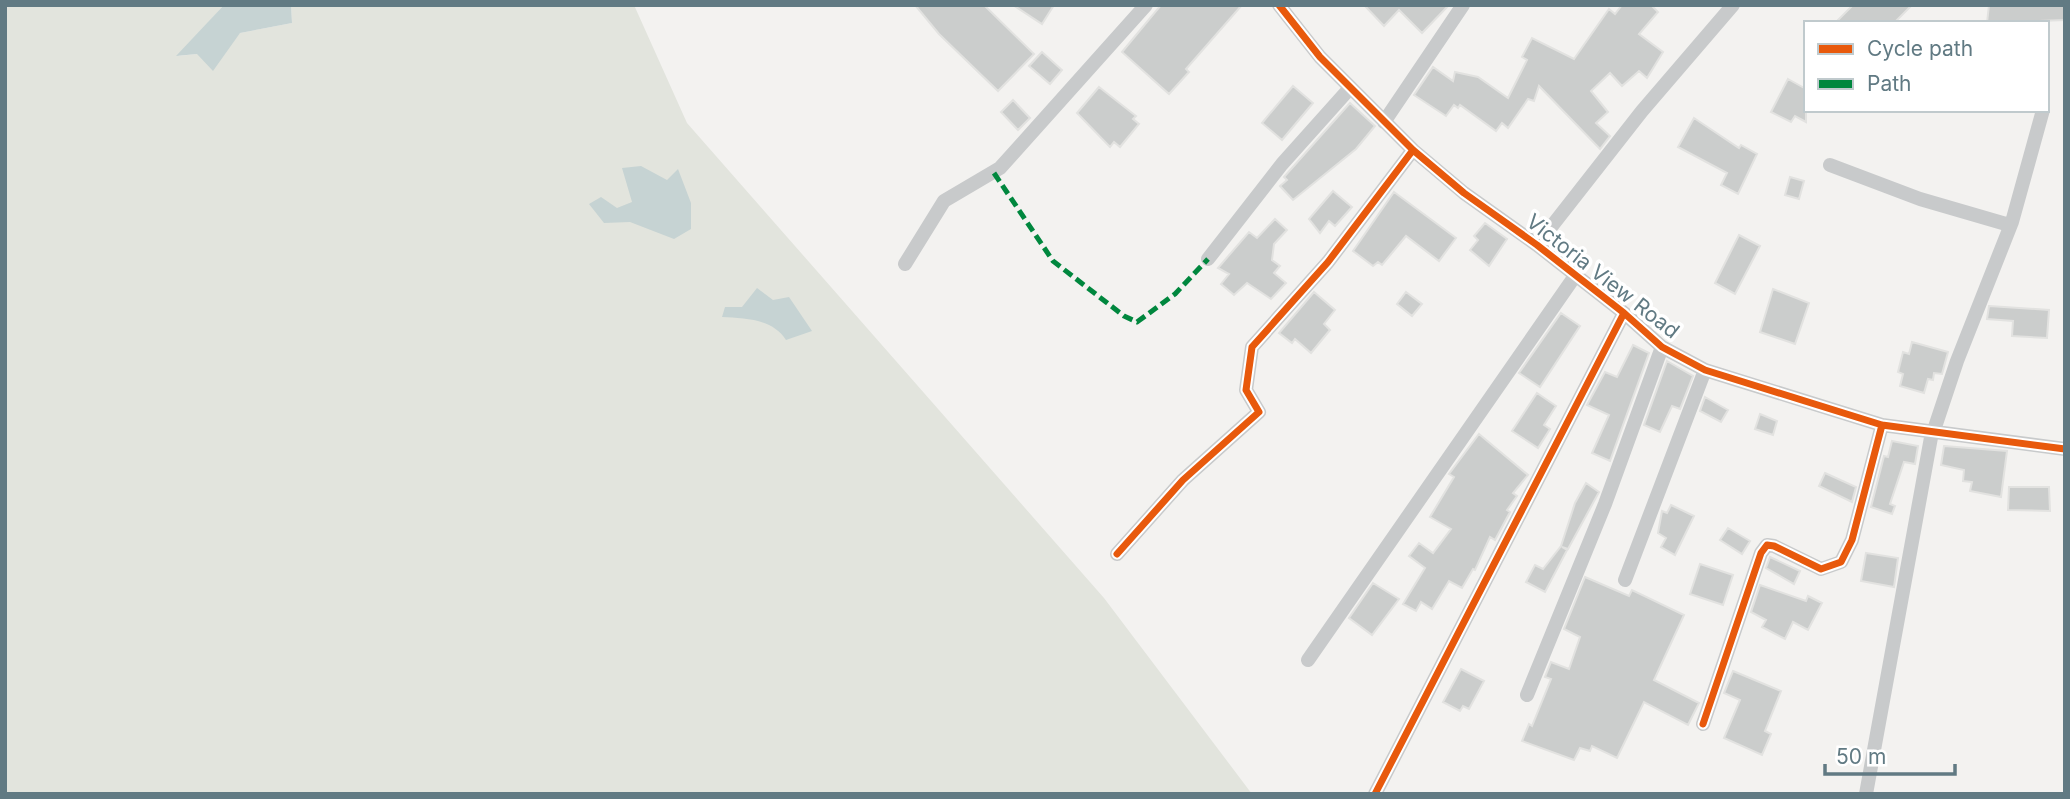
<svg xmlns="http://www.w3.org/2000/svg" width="2070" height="799" font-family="Inter,sans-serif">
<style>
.green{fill:#e2e4dd}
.water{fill:#c6d3d3}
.building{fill:#cbcdcc;stroke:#e2e2e0;stroke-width:2}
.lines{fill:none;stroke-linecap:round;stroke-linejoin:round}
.minor{stroke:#c8cacb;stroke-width:14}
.quiet{stroke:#00873e;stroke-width:5;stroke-dasharray:10 5;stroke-linecap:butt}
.cycleway-casing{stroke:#fff;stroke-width:11}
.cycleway{stroke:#e8590c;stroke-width:7}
.labels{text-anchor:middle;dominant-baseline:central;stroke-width:7;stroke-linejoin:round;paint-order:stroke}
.street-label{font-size:21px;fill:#617a83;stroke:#fff}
</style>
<rect width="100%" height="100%" fill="#f3f2f0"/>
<!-- green -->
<path class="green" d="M5 5H224L178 56 197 54 240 33 292 23 291 5H634L687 123 1104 598 1252 794H5Z"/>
<!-- water -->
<path class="water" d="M224 5H291L292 23 240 33 213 71 197 54 176 56Z
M641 166 667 180 678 169 691 203V229L674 239 630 222 604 223 589 204 601 197 617 208 632 202 622 168Z
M757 288 773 300 789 297 812 331 786 340C773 319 745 318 722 317L725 307H742Z"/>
<!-- building -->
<path class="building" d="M915 5H984L1034 54 998 91 939 34Z
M1013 5H1054L1042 24Z
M1161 5H1242L1186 69 1189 72 1169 94 1122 52Z
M1364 5H1449L1422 33 1399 10 1384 26Z
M1622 5H1651L1658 12 1639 34 1663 52 1647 78 1639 71 1622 86 1610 73 1591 91 1608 112 1596 123 1610 136 1600 149 1539 86 1534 101 1528 99 1508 128 1502 123 1496 131 1460 105 1458 108 1454 105 1446 116 1414 95 1433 67 1453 81 1455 72 1478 77 1508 98 1527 60 1522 57 1532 38 1574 59 1609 9 1615 14Z
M1853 5H1912L1894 23H1835Z
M1989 5H2065V20L1987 23Z
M1042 52 1062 70 1050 84 1029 66Z
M1788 79 1806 89V122L1795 116 1791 122 1771 112Z
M1293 86 1313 103 1282 140 1262 123Z
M1099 87 1136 116 1133 119 1139 124 1120 147 1114 142 1110 147 1077 113Z
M1013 100 1030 118 1018 130 1001 112Z
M1350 103 1375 126 1356 149 1293 200 1280 186 1287 180 1284 177Z
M1694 118 1739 148 1741 145 1757 154 1738 194 1721 185 1727 173 1678 147Z
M1790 177 1804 181 1799 199 1785 195Z
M1333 191 1352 207 1335 226 1329 221 1320 233 1309 219Z
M1394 192 1456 238 1439 261 1406 236 1382 265 1378 262 1373 266 1353 251Z
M1275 219 1287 230 1274 244 1272 260 1280 266 1274 273 1286 283 1271 299 1247 283 1234 295 1221 284 1229 274 1218 268 1249 232 1257 238Z
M1485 223 1507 239 1489 266 1470 250 1478 240 1474 236Z
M1739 235 1760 246 1735 294 1715 283Z
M1773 289 1809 303 1795 344 1760 332Z
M1314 292 1335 310 1324 324 1330 330 1311 353 1295 339 1292 343 1279 333Z
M1406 292 1422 304 1412 316 1397 304Z
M1989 306 2049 310 2047 338 2012 336 2013 321 1987 319Z
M1561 313 1580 326 1540 387 1519 373Z
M1912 342 1948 352 1942 374 1934 373 1933 380 1928 379 1924 393 1900 386 1903 374 1898 372 1903 352 1909 354Z
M1633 345 1649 353 1610 461 1592 453 1609 415 1587 405 1605 372 1617 377Z
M1667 361 1693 376 1680 409 1672 406 1660 432 1644 425Z
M1537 393 1556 406 1544 425 1550 429 1538 448 1512 431Z
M1705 397 1728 410 1721 422 1700 411Z
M1760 414 1777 421 1773 435 1755 429Z
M1479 434 1528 475 1513 493 1517 496 1507 510 1510 512 1495 540 1490 537 1475 570 1473 569 1462 588 1449 581 1432 609 1421 602 1416 611 1403 604 1425 568 1409 556 1419 543 1433 553 1451 529 1430 517 1454 477 1449 474Z
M1892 441 1918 446 1915 464 1904 462 1890 504 1895 506 1892 514 1871 507 1884 456 1888 457Z
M1944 446 2007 451 2001 497 1970 491 1972 482 1963 481 1964 470 1941 465Z
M1825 473 1856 487 1852 502 1819 486Z
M1586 483 1599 492 1568 549 1562 547 1567 550 1545 592 1526 582 1535 565 1543 569 1561 546 1575 503Z
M2009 487H2049L2050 511 2008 510Z
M1671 505 1694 516 1675 555 1661 547 1666 538 1658 533 1662 511 1667 513Z
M1728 528 1750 541 1742 554 1720 540Z
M1866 553 1898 558 1894 587 1861 581Z
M1770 557 1800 571 1794 584 1766 568Z
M1700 564 1733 575 1723 605 1690 594Z
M1585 577 1629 596 1632 590 1684 615 1654 680 1699 703 1688 725 1644 702 1617 758 1592 746 1590 751 1580 748 1574 760 1522 741 1529 724 1532 726 1551 679 1545 677 1551 662 1569 669 1580 637 1564 629Z
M1373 583 1399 599 1372 635 1349 618Z
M1760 585 1806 601 1808 596 1822 603 1808 630 1793 622 1785 639 1762 627 1766 620 1751 612Z
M1461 669 1484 681 1469 709 1463 706 1460 711 1443 702Z
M1733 671 1781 691 1765 731 1771 734 1762 755 1724 738 1740 700 1724 693Z"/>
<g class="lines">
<!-- minor -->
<path class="minor" d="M1279 5 1320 57 1413 150 1464 193 1537 245 1624 313 1662 347 1705 370 1882 425 2065 449
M1384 122 1463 5
M1830 165 1920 199 2006 224 2012 222
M1537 245 1642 111 1733 5
M1208 259 1282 164 1350 88
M905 264 944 201 1000 168 1146 5
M1934 430 1957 361 2012 222 2043 110
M1117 554 1183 480 1259 412 1246 390 1252 347 1328 262 1413 150
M1625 580 1705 370
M1308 660 1575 276
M1527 695 1605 504 1662 347
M1703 724 1761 553 1767 545 1774 546 1821 569 1841 562 1852 540 1882 425
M1375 794 1624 313
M1866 794 1932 432"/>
<!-- quiet -->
<path class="quiet" d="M994 173 1053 261 1124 316 1137 322 1175 294 1208 259"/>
<defs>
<path id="cycleway" d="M1279 5 1320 57 1413 150 1464 193 1537 245 1624 313 1662 347 1705 370 1882 425 2065 449
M1117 554 1183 480 1259 412 1246 390 1252 347 1328 262 1413 150
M1703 724 1761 553 1767 545 1774 546 1821 569 1841 562 1852 540 1882 425
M1375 794 1624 313"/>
</defs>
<!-- cycleway casing -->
<use href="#cycleway" class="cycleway-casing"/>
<!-- cycleway -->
<use href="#cycleway" class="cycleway"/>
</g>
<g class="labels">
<!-- street labels -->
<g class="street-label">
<text transform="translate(1603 276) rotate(38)">Victoria View Road</text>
</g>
</g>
<!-- border -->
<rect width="2070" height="799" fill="none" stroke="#617a83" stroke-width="14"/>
<!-- legend -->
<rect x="1804" y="21" width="245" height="91" fill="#ffffff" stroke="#c0cacd" stroke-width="2"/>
<rect x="1818" y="44" width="35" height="10" fill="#e8590c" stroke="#c0cacd" stroke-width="2"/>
<text x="1867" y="56" font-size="21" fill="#617a83">Cycle path</text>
<rect x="1818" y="79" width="35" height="10" fill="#00873e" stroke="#c0cacd" stroke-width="2"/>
<text x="1867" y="91" font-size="21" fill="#617a83">Path</text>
<!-- scale -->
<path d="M1825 764v10h130v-10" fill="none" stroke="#617a83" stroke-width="3.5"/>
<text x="1836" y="764" font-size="21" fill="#617a83" stroke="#ffffff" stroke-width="5" paint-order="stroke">50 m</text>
</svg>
